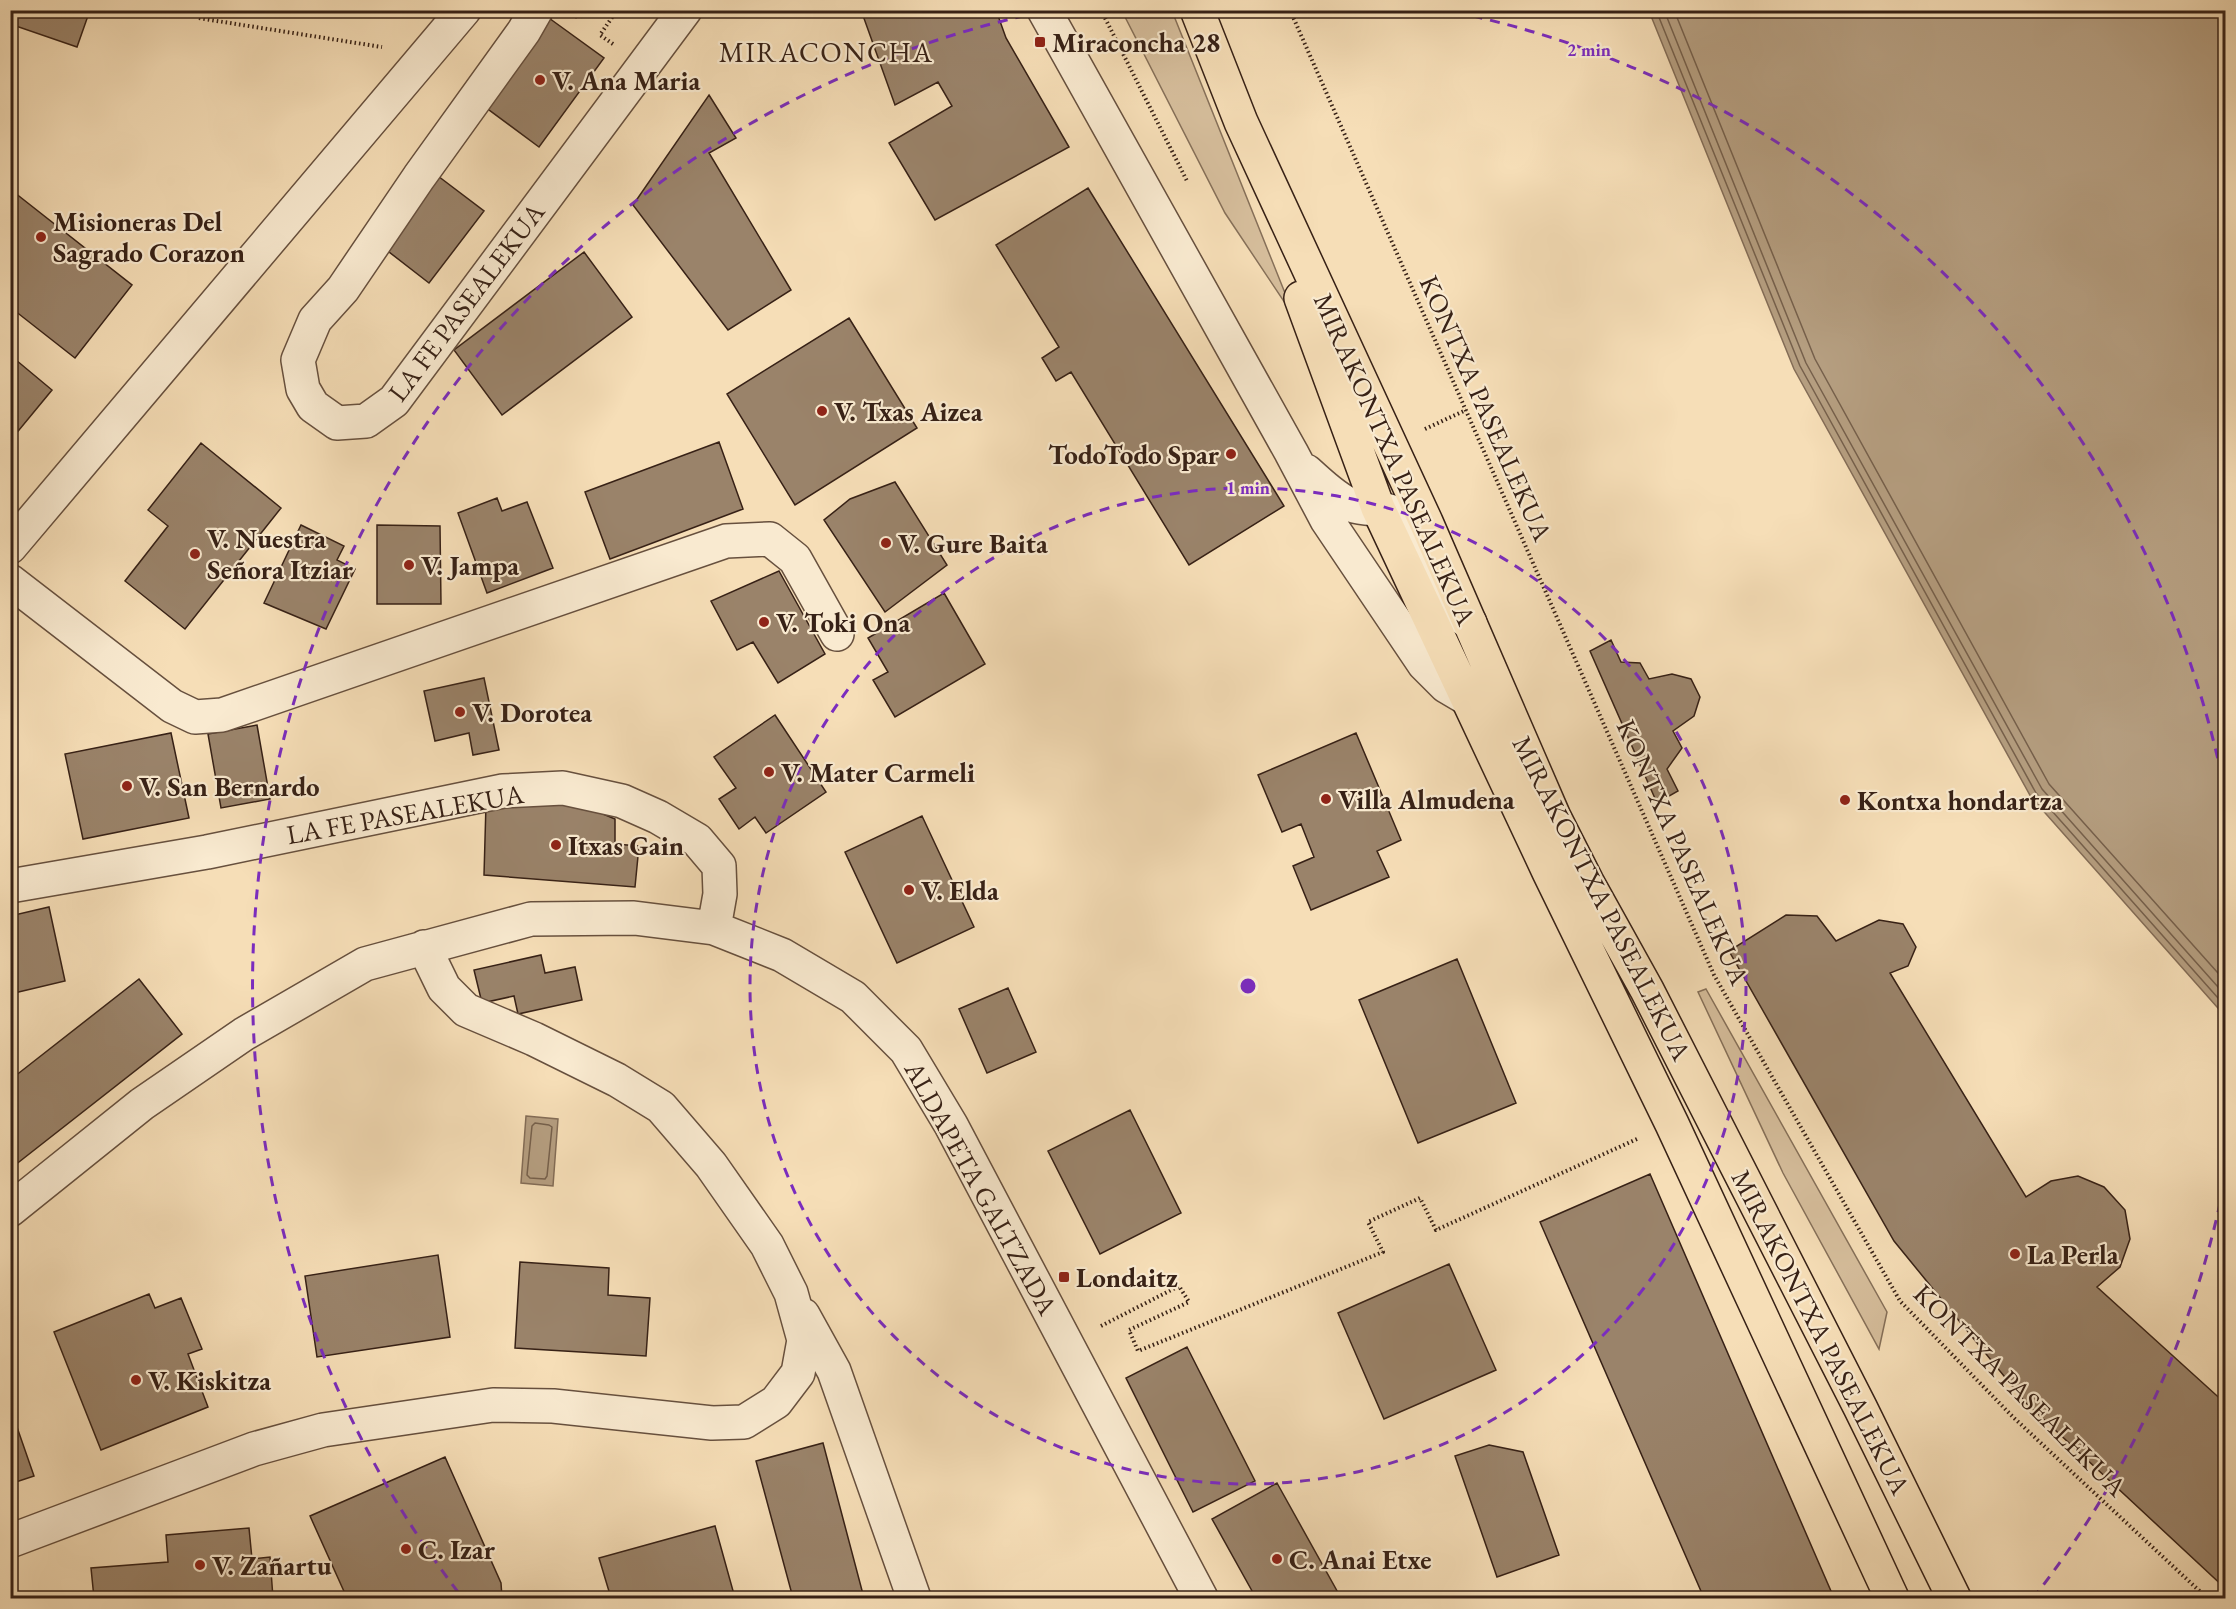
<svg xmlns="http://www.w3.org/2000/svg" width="2236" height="1609" font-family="'EB Garamond',serif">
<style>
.green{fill:#d6be9c;stroke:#867059;stroke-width:1.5}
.water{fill:#b59e80;stroke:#836c56;stroke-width:1.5}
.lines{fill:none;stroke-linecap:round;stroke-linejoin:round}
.shore{stroke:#76604b;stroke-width:1.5}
.building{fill:#9a836a;stroke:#372116;stroke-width:1.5}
.minor-casing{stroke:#67503e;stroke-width:36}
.major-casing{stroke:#372116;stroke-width:36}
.path{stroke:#372116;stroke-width:4;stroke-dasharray:1.5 3;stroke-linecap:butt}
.minor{stroke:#f9ead0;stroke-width:33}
.major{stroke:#f6deb7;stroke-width:33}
.ring{fill:none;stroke:#7b2cbf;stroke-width:3;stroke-dasharray:10 8}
.poi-dot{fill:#8f2418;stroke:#f9ead0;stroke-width:2}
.labels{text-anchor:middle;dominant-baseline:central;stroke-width:4.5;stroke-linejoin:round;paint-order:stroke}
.poi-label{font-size:27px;font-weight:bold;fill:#372116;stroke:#f9ead0;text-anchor:start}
.street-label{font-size:27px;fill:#372116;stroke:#f9ead0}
.neighbourhood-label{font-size:28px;letter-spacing:1.5px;fill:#372116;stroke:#f9ead0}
.centre{fill:#7b2cbf;stroke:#f9ead0;stroke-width:3}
.ring-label{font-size:18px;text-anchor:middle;font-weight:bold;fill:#7b2cbf;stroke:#f9ead0;stroke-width:4.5;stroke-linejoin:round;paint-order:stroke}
</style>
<rect width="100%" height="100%" fill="#f6deb7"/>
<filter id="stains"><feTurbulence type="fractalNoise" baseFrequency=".00333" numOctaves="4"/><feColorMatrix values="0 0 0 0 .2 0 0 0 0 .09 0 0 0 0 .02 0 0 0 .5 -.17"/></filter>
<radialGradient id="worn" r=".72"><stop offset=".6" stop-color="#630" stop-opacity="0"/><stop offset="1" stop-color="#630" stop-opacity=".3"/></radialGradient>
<!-- green -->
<path class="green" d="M1122 11H1172L1295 318 1225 213Z
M1706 989 1887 1312 1879 1349 1783 1173 1698 992Z"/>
<!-- water -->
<path class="water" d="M1649 11H2225V1016L2031 797 1794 369Z
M526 1116 558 1119 553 1186 521 1183Z"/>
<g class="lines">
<!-- shore -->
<path class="shore" d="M1656 10 1800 366 2036 793 2226 1007
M1664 10 1806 363 2042 789 2226 996
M1674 10 1815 359 2049 784 2226 982
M535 1123 549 1125 552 1127 547 1176 545 1179 530 1178 527 1175 532 1126Z"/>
</g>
<!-- building -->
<path class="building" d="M10 10H90L77 47 10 24Z
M861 10H996L1006 38 1069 147 935 220 889 143 952 106 938 82 895 105Z
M542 13 604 58 539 147 477 101Z
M709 95 736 138 709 153 791 290 728 330 633 205Z
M434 173 484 211 429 283 380 245Z
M1088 188 1284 506 1189 565 1071 372 1056 381 1042 358 1059 347 996 245Z
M10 189 132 285 75 358 10 307Z
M584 252 632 317 502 415 454 350Z
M849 318 917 428 795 505 727 394Z
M10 355 52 390 10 441Z
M719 442 743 509 610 559 585 492Z
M201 443 281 508 185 629 125 581 168 526 148 510Z
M895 482 947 565 885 612 824 520 850 499Z
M497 498 502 511 527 502 553 568 487 593 458 513Z
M301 525 344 546 337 560 355 569 326 629 264 603Z
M377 525 440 526 441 604H377Z
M779 571 825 654 778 683 753 642 737 650 711 601Z
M944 593 985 664 895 717 873 680 888 672 868 638Z
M1611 640 1621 662 1640 663 1649 679 1672 674 1691 679 1700 697 1694 716 1673 731 1682 748 1667 769 1678 791 1657 803 1590 651Z
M484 678 499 750 473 755 469 733 435 741 424 691Z
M775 715 826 792 766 833 755 817 739 829 719 799 736 788 714 757Z
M257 725 270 799 221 808 208 734Z
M171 733 189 818 83 839 65 754Z
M1356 733 1401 840 1377 851 1389 877 1311 910 1293 866 1314 857 1301 824 1282 832 1258 775Z
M577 803 615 819V844L639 846 635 887 484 875 486 804Z
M922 816 974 927 897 963 845 852Z
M49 907 65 981 10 994V916Z
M1786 915 1817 916 1836 941 1879 920 1903 924 1916 947 1908 966 1890 973 2026 1197 2051 1181 2078 1176 2104 1187 2125 1210 2130 1239 2120 1267 2097 1287 2226 1404V1589L2026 1403 1894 1241 1729 951Z
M541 955 545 973 575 967 582 1000 518 1014 514 996 482 1003 474 970Z
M1457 959 1516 1103 1418 1143 1359 1000Z
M139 979 182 1034 10 1169V1080Z
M1008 988 1036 1052 987 1073 959 1009Z
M1130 1110 1181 1213 1100 1254 1048 1151Z
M1650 1174 1834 1598H1704L1540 1222Z
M438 1255 450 1337 317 1357 305 1276Z
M520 1262 609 1268 608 1295 650 1298 646 1356 515 1348Z
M1449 1264 1496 1370 1384 1419 1338 1313Z
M149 1294 155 1308 181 1298 202 1349 188 1354 208 1407 101 1450 54 1332Z
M1187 1347 1255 1481 1193 1512 1126 1378Z
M10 1407 34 1476 10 1484Z
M823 1443 864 1598H793L756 1461Z
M1489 1445 1523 1452 1559 1555 1497 1577 1455 1456Z
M445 1457 501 1583 502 1598H347L310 1516Z
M1277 1483 1341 1598H1256L1212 1519Z
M715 1526 735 1598H611L599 1558Z
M249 1528 252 1559 270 1557 273 1598H94L91 1568 168 1562 166 1535Z"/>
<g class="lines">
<defs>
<path id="minor" d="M536 10 524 31 419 177 343 289 315 320 298 360 303 389 313 406 337 423 366 421 394 401 685 10
M1044 10 1291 452 1327 520 1424 664 1446 686 1468 699
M1306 471C1320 483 1334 498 1351 505 1373 513 1390 502 1406 524L1443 604 1470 623
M10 547 464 10
M10 581 172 706 195 717 222 715 726 541 770 539 795 559 837 634
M10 886 207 852 503 791 563 788 622 801 658 817 697 840 719 866 720 894 714 928
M10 1210 142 1104 244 1034 365 964 531 919 634 918 714 928 782 955 853 997 906 1050 951 1125 1201 1598
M803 1315 834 1371 914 1598
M10 1541 254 1449 323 1430 493 1405 553 1406 712 1423 744 1422 776 1402 798 1373 804 1340 791 1293 767 1245 711 1165 661 1107 617 1080 534 1039 466 1010 444 988 424 947"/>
<path id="major" d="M1197 10 1241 122 1426 522 1554 817 1587 882 1647 990 1860 1407 1954 1598
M1301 298 1378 508 1549 872 1672 1124 1892 1598"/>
</defs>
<!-- minor casing -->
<use href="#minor" class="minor-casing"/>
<!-- major casing -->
<use href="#major" class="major-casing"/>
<!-- path -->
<path class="path" d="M199 10 198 18 382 47
M1101 10 1187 181
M1290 10 1714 975 1900 1301 2013 1417 2207 1598
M572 14 579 18 584 10
M613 44 600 35 617 10
M1425 429 1466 410
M1101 1326 1179 1286 1189 1302 1129 1330 1138 1351 1383 1252 1368 1222 1420 1198 1436 1230 1637 1139"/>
<!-- minor -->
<use href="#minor" class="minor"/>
<!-- major -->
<use href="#major" class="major"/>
</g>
<!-- distance rings -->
<g class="ring">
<circle cx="1248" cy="986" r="498"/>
<path d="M2224 1185A996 996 0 0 1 2038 1592M458 1592A996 996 0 0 1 1041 12M1455 12A996 996 0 0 1 2224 787"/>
</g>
<!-- markers -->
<g class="poi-dot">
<rect x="1034" y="36" width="12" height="12" rx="3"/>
<circle cx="540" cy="80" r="6"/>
<circle cx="41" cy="237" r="6"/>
<circle cx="822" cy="411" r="6"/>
<circle cx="1231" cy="454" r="6"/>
<circle cx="886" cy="543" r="6"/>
<circle cx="195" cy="554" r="6"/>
<circle cx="409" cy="565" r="6"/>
<circle cx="764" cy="622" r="6"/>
<circle cx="460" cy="712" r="6"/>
<circle cx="769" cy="772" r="6"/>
<circle cx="127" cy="786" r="6"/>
<circle cx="1326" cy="799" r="6"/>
<circle cx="1845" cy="800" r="6"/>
<circle cx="556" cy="845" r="6"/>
<circle cx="909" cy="890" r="6"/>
<circle cx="2015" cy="1254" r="6"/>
<rect x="1058" y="1271" width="12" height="12" rx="3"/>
<circle cx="136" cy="1380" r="6"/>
<circle cx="406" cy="1549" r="6"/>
<circle cx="1277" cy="1559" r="6"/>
<circle cx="200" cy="1565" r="6"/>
</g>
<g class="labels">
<!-- poi labels -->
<g class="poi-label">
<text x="1052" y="42">Miraconcha 28</text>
<text x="552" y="80">V. Ana Maria</text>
<text x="53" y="221">Misioneras Del<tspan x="53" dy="31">Sagrado Corazon</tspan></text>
<text x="834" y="411">V. Txas Aizea</text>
<text x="1219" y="454" text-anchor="end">TodoTodo Spar</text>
<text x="207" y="538">V. Nuestra<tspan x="207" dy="31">Señora Itziar</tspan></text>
<text x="898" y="543">V. Gure Baita</text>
<text x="421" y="565">V. Jampa</text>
<text x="776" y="622">V. Toki Ona</text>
<text x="472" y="712">V. Dorotea</text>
<text x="781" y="772">V. Mater Carmeli</text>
<text x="139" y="786">V. San Bernardo</text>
<text x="1338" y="799">Villa Almudena</text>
<text x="1857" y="800">Kontxa hondartza</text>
<text x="568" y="845">Itxas Gain</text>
<text x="921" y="890">V. Elda</text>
<text x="2027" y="1254">La Perla</text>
<text x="1076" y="1277">Londaitz</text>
<text x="148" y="1380">V. Kiskitza</text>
<text x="418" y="1549">C. Izar</text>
<text x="1289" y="1559">C. Anai Etxe</text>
<text x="212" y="1565">V. Zañartu</text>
</g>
<!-- street labels -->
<g class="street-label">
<text transform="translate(466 302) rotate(-53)">LA FE PASEALEKUA</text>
<text transform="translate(1486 408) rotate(66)">KONTXA PASEALEKUA</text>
<text transform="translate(1395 459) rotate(66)">MIRAKONTXA PASEALEKUA</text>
<text transform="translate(405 814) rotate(-10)">LA FE PASEALEKUA</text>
<text transform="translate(1683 852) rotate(66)">KONTXA PASEALEKUA</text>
<text transform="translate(1602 898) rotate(63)">MIRAKONTXA PASEALEKUA</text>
<text transform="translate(981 1188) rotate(61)">ALDAPETA GALTZADA</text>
<text transform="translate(1821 1332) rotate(63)">MIRAKONTXA PASEALEKUA</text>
<text transform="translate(2020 1390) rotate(45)">KONTXA PASEALEKUA</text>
</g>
<!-- neighbourhood labels -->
<g class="neighbourhood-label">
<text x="826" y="52">MIRACONCHA</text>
</g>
</g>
<circle cx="1248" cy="986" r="9" class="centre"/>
<g class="ring-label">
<text x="1589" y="56">2 min</text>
<text x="1248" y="494">1 min</text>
</g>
<!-- margin -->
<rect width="2236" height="1609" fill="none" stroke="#f6deb7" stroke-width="36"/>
<rect x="12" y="12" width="2212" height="1585" fill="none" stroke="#372116" stroke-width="3"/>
<rect x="18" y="18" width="2200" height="1573" fill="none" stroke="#372116" stroke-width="1.5"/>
<rect width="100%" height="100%" filter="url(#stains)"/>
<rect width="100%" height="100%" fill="url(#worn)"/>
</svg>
